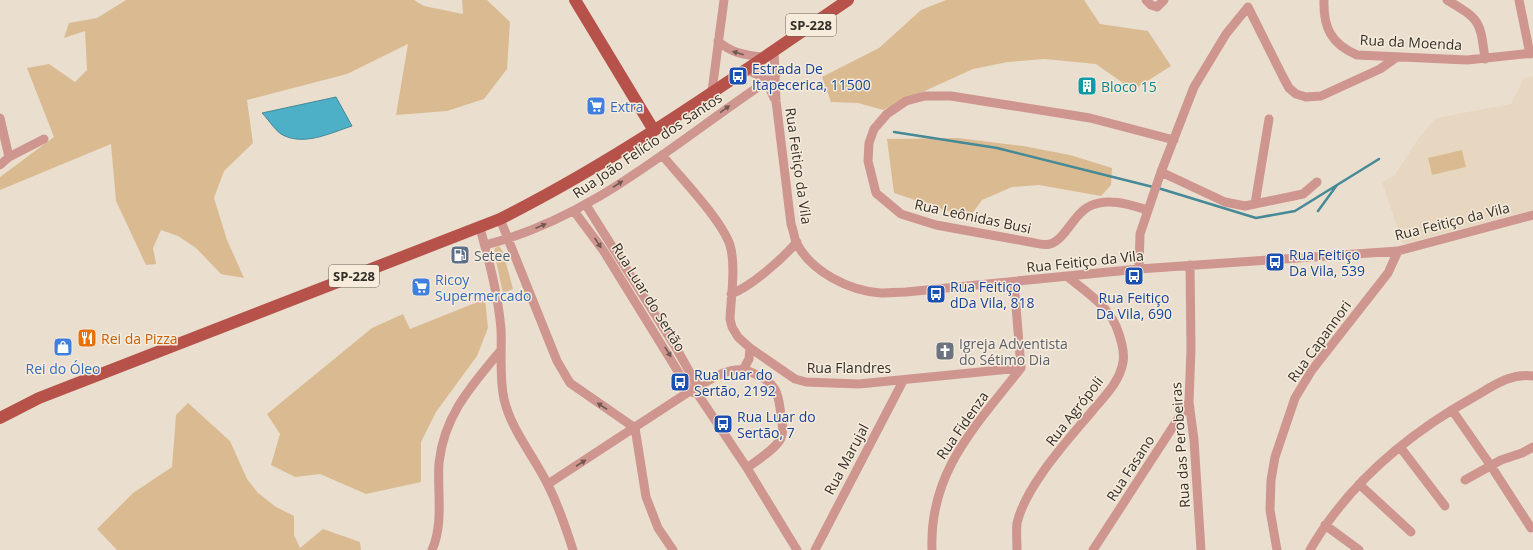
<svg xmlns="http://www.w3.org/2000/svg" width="1533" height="550" font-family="'Open Sans',sans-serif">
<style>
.built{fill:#e7d7c0}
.green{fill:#dabb91}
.water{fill:#4eb0c6;stroke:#468997}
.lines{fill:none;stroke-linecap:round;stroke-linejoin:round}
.stream{stroke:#468997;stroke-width:2.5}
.minor{stroke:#cf968f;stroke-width:9}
.major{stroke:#b6524a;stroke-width:12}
.oneway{fill:#715851}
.labels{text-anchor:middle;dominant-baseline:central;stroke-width:3;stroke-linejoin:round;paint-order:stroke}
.shield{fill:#f7ecdc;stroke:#6d675e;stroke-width:1}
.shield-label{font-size:13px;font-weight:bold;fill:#322e28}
.street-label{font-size:14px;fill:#322e28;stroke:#f7ecdc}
.transit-label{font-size:14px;fill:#164399;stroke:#f7ecdc;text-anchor:start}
.culture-label{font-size:14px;fill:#0d838f;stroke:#f7ecdc;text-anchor:start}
.shop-label{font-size:14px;fill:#366cbe;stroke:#f7ecdc;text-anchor:start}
.service-label{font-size:14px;fill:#4e5e75;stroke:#f7ecdc;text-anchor:start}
.food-label{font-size:14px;fill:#c56008;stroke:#f7ecdc;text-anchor:start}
.worship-label{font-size:14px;fill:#5b616d;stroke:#f7ecdc;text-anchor:start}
</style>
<rect width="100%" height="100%" fill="#eadecf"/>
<!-- built -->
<path class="built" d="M1533 76V210L1403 244 1382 182 1394 176 1420 136 1436 118 1511 104 1524 78Z"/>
<!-- green -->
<path class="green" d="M126 0H414L424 6 463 14 462 0H487L510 22 507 69 484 99 447 111 396 115 408 44 347 74 247 100 253 143 224 171 214 198 227 240 244 278 221 274 196 248 178 236 161 230 153 248 156 264 146 265 116 201 111 144 0 190V177L54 137 27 68 49 64 75 82 87 70 85 31 64 38 69 23 97 18Z
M946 0H1084L1100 24 1148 31 1171 66 1133 90 1096 64 1044 59 1008 62 973 69 883 110 858 103 831 102 822 77 879 48 921 10Z
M958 138 1023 146 1070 155 1112 168 1111 185 1101 196 1039 185 1012 187 982 200 969 218 894 193 887 139Z
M1462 150 1466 167 1432 175 1428 158Z
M499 246 503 252 513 289 503 293 494 252 495 248Z
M485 299 488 328 477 356 436 412 421 442V482L366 494 320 474 295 477 271 465 280 434 267 414 372 328 403 314 410 329Z
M188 403 230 441 247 479 258 493 276 507 294 516V535L300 548 323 529 360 542 361 550H117L97 529 133 493 172 467 176 415Z"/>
<!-- water -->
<path class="water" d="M336 97 352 126C330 133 303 147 281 134 274 129 268 119 262 113Z"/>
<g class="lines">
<!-- stream -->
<path class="stream" d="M894 132 997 148 1153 187
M1158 188 1256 218 1295 211 1337 185
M1318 211 1337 185 1379 159"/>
<!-- minor -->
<path class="minor" d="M1146 0 1151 5 1157 7 1164 0
M1324 0C1323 27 1331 44 1357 55L1467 60 1533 53
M1447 0C1481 20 1480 21 1485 59
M1519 0 1530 54
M1248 7 1283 77 1289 88 1296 94 1306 97 1321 96 1380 69 1397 57
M718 41C731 53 745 55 762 57
M774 50 776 101 791 224C793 229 794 236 796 242 810 271 849 291 881 293 889 293 897 292 906 292L1139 269 1398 251 1533 215
M744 69C764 76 766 79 774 98
M712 91 724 0
M0 118 9 157
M662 155C681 178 721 219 730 245 736 266 731 297 730 319L732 327 738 337 750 348 795 379 806 382 859 384 1021 368 1014 282
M0 165 9 157 44 139
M1161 172 1225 202 1245 206 1303 194 1317 182
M1255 204 1269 119
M586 205 675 346 698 387 699 396 747 468 797 550
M1148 210C1131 205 1108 197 1090 206 1074 213 1065 240 1050 244 1045 245 1039 244 1035 243L936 225 901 214 876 193 868 161 869 143 874 129 887 114 906 101 925 96H951L1090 118 1174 140
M574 211 603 250 690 391 694 393
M500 219 557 361 570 383 635 428 646 497 658 528 673 550
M480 228C489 261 498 294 501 329 502 352 499 376 504 399 511 430 534 456 548 485 558 505 566 528 573 550
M485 245C596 218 682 136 776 75
M1190 265 1191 349 1189 402 1194 440 1201 550
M1139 269 1140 234 1161 172 1194 87 1226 34 1248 7
M731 294C752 286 782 259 797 242
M743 370 749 359 750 348
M1452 410 1491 466 1531 528
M1400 447 1445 506
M1465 480 1501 460 1522 453 1533 447
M548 484 690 391C705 383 726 367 744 370 750 371 755 374 761 377 775 384 778 393 780 408 781 417 785 429 781 438 777 448 756 461 747 468
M1359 484 1411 532
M1325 525 1359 550
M432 550C444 523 437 491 439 463 444 415 472 385 501 350
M815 550 903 381
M932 550C929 471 976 426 1021 368
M1017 550C1017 541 1016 531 1017 523 1026 485 1068 440 1093 410 1105 396 1120 381 1123 362 1125 351 1120 336 1116 326 1107 305 1085 291 1068 277
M1093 550 1189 402
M1277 550 1270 510 1271 480 1275 457 1295 398 1312 370 1388 273 1398 251
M1310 550C1348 484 1408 434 1474 397 1493 386 1510 373 1533 376"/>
<!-- major -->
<path class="major" d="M575 0 653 129
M0 418 39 398 500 219C622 158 735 77 848 0"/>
</g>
<!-- one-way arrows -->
<defs><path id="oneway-solid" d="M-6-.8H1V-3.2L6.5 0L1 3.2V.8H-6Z"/></defs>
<g class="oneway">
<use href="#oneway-solid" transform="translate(738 53) rotate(-164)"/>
<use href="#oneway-solid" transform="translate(725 109) rotate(-36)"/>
<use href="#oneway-solid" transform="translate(618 184) rotate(-33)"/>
<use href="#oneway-solid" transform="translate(541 226) rotate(-23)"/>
<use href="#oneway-solid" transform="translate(598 243) rotate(56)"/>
<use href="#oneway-solid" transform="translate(668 352) rotate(58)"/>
<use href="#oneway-solid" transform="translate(602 406) rotate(-147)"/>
<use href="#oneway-solid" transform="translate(581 463) rotate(-33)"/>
</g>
<!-- icons -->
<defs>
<symbol id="bus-square" viewBox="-11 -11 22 22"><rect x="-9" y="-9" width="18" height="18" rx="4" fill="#1a4fb4" stroke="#f7ecdc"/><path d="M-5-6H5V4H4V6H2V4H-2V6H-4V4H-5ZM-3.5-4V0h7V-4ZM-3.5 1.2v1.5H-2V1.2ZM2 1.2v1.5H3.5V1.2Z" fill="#fff"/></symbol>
<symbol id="building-square" viewBox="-11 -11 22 22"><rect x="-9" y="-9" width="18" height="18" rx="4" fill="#0f9aa8" stroke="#f7ecdc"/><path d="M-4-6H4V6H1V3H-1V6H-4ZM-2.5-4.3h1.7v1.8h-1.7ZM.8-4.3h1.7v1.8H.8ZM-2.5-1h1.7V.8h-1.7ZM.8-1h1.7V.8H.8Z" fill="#fff"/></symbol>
<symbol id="supermarket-square" viewBox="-11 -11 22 22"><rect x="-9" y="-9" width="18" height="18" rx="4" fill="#3f7fe0" stroke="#f7ecdc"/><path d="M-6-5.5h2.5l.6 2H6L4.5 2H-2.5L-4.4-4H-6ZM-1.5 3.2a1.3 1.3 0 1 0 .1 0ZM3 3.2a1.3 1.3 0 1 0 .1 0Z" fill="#fff"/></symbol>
<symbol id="fuel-square" viewBox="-11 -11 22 22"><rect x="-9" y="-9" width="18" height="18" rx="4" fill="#5c6f8a" stroke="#f7ecdc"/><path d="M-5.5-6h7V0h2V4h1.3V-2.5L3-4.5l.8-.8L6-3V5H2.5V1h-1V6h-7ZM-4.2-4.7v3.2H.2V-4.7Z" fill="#fff"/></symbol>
<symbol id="restaurant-square" viewBox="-11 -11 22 22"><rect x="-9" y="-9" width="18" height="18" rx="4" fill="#e8710a" stroke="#f7ecdc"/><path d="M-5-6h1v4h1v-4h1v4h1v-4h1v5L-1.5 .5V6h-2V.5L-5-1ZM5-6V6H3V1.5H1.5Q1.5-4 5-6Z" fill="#fff"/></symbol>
<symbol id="shop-square" viewBox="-11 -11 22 22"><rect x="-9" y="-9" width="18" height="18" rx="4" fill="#3f7fe0" stroke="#f7ecdc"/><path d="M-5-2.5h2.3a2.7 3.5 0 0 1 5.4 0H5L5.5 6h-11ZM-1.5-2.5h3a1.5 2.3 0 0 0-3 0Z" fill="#fff"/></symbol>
<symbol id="church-square" viewBox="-11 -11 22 22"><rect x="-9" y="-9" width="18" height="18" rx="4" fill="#6b7280" stroke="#f7ecdc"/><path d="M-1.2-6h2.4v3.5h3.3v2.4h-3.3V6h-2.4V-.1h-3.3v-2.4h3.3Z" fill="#fff"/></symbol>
</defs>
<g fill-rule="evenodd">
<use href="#bus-square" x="727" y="65" width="22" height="22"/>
<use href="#building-square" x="1076" y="75" width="22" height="22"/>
<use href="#supermarket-square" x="585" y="95" width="22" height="22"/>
<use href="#fuel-square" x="449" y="244" width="22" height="22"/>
<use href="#bus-square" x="1264" y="251" width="22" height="22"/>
<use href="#bus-square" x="1123" y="265" width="22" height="22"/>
<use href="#supermarket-square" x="410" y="276" width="22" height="22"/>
<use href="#bus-square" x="925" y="283" width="22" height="22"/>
<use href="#restaurant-square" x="76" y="327" width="22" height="22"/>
<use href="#shop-square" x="52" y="336" width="22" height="22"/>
<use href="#church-square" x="934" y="340" width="22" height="22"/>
<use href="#bus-square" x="669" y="371" width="22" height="22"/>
<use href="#bus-square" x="712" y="413" width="22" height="22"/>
</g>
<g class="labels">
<!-- shield labels -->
<g class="shield">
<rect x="786" y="14" width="50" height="22" rx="3"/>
<rect x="329" y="265" width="50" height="22" rx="3"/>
</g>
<g class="shield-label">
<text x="811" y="25">SP-228</text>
<text x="354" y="276">SP-228</text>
</g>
<!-- street labels -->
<g class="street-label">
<text transform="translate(1411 42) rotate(3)">Rua da Moenda</text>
<text transform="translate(647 145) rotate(-34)">Rua João Felício dos Santos</text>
<text transform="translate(799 166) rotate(82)">Rua Feitiço da Vila</text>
<text transform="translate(973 216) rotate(12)">Rua Leônidas Busi</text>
<text transform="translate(1452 221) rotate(-14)">Rua Feitiço da Vila</text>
<text transform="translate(1085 261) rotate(-6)">Rua Feitiço da Vila</text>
<text transform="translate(649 297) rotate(58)">Rua Luar do Sertão</text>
<text transform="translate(1319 341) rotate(-54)">Rua Capannori</text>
<text x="849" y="367">Rua Flandres</text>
<text transform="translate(1074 411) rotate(-52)">Rua Agrópoli</text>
<text transform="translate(962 425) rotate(-55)">Rua Fidenza</text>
<text transform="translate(1180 445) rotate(-94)">Rua das Perobeiras</text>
<text transform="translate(846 459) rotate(-62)">Rua Marujal</text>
<text transform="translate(1130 468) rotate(-57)">Rua Fasano</text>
</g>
<!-- transit labels -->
<g class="transit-label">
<text x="752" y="68">Estrada De<tspan x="752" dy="16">Itapecerica, 11500</tspan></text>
<text x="1289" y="254">Rua Feitiço<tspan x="1289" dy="16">Da Vila, 539</tspan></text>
<text x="950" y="286">Rua Feitiço<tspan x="950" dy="16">dDa Vila, 818</tspan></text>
<text x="1134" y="297" text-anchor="middle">Rua Feitiço<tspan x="1134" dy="16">Da Vila, 690</tspan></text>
<text x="694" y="374">Rua Luar do<tspan x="694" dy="16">Sertão, 2192</tspan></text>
<text x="737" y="416">Rua Luar do<tspan x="737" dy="16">Sertão, 7</tspan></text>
</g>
<!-- culture labels -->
<g class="culture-label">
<text x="1101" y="86">Bloco 15</text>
</g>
<!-- shop labels -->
<g class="shop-label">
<text x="610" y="106">Extra</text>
<text x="435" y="279">Ricoy<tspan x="435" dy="16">Supermercado</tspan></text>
<text x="63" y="368" text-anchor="middle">Rei do Óleo</text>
</g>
<!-- service labels -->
<g class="service-label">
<text x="474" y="255">Setee</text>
</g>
<!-- food labels -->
<g class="food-label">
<text x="101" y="338">Rei da Pizza</text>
</g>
<!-- worship labels -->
<g class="worship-label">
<text x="959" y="343">Igreja Adventista<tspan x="959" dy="16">do Sétimo Dia</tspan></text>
</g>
</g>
</svg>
